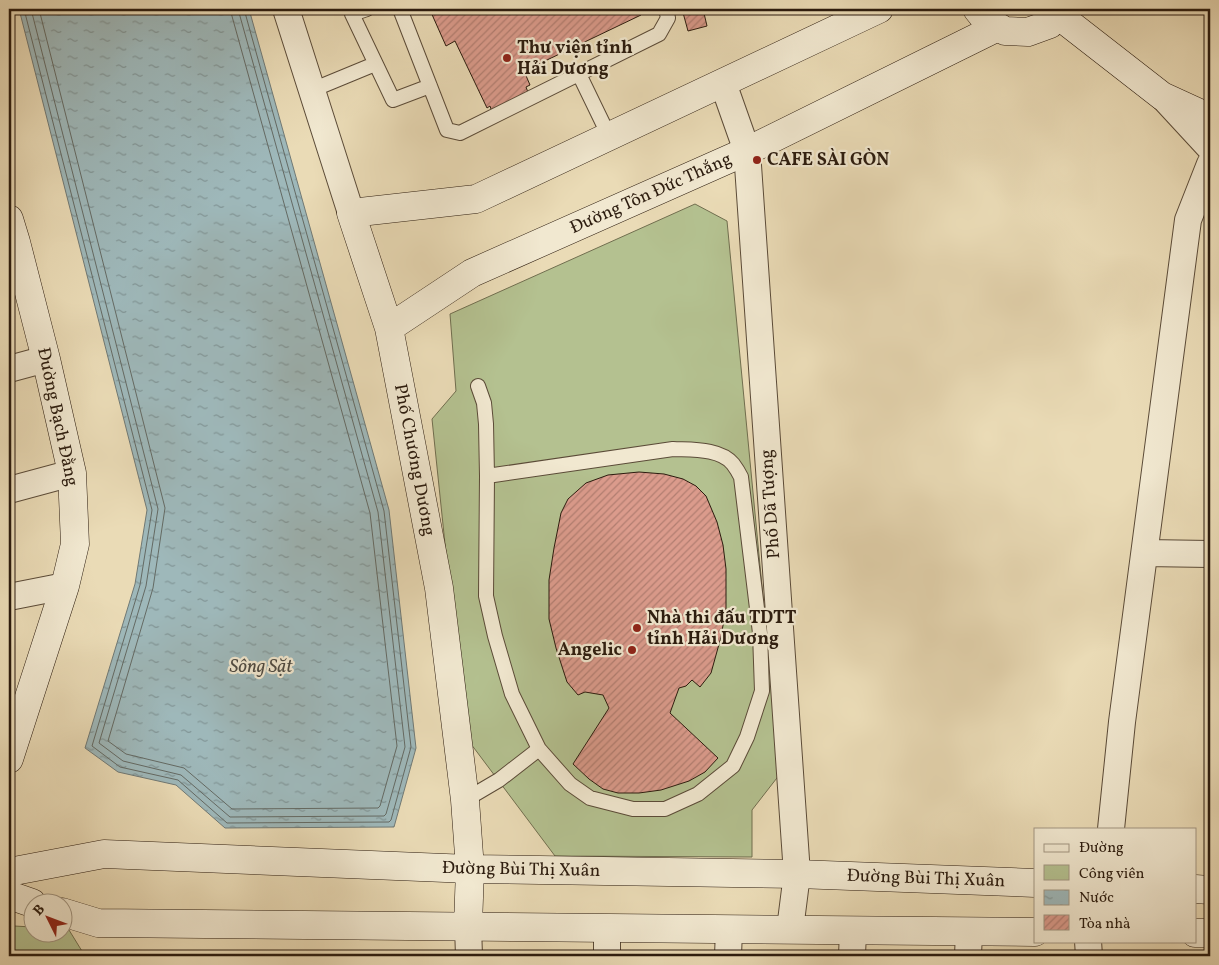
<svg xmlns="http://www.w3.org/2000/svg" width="1219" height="965" font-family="Vollkorn,serif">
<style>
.green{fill:#b4c190;stroke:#706e4f}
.water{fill:url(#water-ripples);stroke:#707975}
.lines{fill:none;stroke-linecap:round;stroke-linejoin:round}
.shore{stroke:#646a64;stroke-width:1}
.building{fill:url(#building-hatch);stroke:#2b1b0e}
.lane-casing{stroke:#5b4b38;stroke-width:16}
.street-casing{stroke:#5b4b38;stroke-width:28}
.secondary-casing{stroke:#2b1b0e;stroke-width:29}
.lane{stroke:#f1e8d0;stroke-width:14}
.street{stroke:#f1e8d0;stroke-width:26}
.secondary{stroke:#f1e8d0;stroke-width:28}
.poi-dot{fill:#8f2418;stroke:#f1e8d0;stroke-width:2}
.labels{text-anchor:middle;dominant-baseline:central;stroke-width:4.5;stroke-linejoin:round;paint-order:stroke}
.poi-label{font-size:18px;font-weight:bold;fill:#2b1b0e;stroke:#f1e8d0;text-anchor:start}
.street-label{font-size:18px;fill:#2b1b0e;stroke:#f1e8d0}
.water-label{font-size:19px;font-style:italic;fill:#4e4a42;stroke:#f1e8d0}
</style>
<defs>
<pattern id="water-ripples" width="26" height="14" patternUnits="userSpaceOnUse" patternTransform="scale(1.25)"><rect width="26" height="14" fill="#9eb8ba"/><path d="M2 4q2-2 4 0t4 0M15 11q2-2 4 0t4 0" fill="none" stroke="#819596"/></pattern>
<pattern id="building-hatch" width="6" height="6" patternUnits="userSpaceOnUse" patternTransform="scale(1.25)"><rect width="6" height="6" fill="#db9b8c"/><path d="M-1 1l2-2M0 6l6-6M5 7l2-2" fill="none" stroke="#b27e71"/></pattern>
</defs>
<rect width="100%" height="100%" fill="#eadbb6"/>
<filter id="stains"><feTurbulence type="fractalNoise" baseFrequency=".004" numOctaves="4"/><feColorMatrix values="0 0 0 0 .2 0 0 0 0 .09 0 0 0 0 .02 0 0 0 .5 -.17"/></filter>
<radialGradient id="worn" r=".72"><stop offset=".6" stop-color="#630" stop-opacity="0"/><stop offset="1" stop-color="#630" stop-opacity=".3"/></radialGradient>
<!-- green -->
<path class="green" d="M695 204 727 221 780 774 752 810V857L555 856 465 736 432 419 456 391 450 314Z
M14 926 32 927V932H62L63 930H69L85 956H9V935Z"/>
<!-- water -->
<path class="water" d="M19 9H249L389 510 416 748 394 827 225 828 176 785 118 772 85 748 135 584 147 510Z"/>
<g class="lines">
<!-- shore -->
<path class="shore" d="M24 9 152 510 140 585 92 746 120 767 178 780 227 823 389 822 391 820 411 747 384 511 244 9
M31 9 158 509 146 586 99 743 123 761 181 775 230 817 384 816 386 814 405 747 378 512 238 9
M39 9 165 508 153 588 108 741 126 754 184 768 232 809 378 808 380 806 397 746 370 513 230 9"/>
</g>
<!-- building -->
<path class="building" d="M431 9H638L641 15 524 71 530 85 526 87 529 95 492 112 490 106 487 108 455 41 446 46 430 10Z
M682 9H703L707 26 688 31Z
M639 472 664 474 683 479 696 486 706 496 717 522 723 545 726 569V608L721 637 711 673 700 687 692 680 686 686 679 688 670 713 718 758 705 772 689 781 661 790 639 793H618L603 789 589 779 573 764 609 708 603 695 585 692 578 695 567 682 556 648 549 619V580L554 548 561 513 568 499 586 483 608 475Z"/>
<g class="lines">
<defs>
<path id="lane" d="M367 9 352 14 393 100 430 86
M400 9 447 130 460 133 659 34 668 18 666 9
M579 74 609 136
M312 90 375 64
M487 476 673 449C691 450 720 448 733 464 736 468 739 473 741 477L760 633 762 691 747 737 733 766 698 794 665 809H633L590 798 570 784 539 749
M465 800 499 780 539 749 512 694 495 636 486 596 487 476 486 424 484 403 478 386"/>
<path id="street" d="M286 9 351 213
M723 83 747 151 797 874 790 929
M1162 96 1210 148
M9 369 46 359
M9 490 72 473
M1145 553 1210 554
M9 597 65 586
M1111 829 1122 722 1188 220 1210 164
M468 926 469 956
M1088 941 1089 956
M607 956V928
M728 956 729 929
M852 956 853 930
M968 956 969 931"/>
<path id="secondary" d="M977 9 985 19 1005 31 1028 32 1050 24 1064 9
M1058 15 1162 96 1210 118
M9 219 16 242 46 359 72 473 75 544 65 586 9 759
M389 328 472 273 747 151 998 27
M9 872 104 854 470 869 797 874 1035 883
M1195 889 1210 890
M9 895 32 903
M62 912 98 923 1035 932
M468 926 470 869 465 800 439 588 389 328 351 213 476 199 879 9
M1195 933H1210"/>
</defs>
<!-- lane casing -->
<use href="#lane" class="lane-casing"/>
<!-- street casing -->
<use href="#street" class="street-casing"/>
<!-- secondary casing -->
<use href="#secondary" class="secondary-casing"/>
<!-- lane -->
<use href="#lane" class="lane"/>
<!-- street -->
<use href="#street" class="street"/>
<!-- secondary -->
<use href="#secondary" class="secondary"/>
</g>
<!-- markers -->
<g class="poi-dot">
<circle cx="507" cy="58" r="5"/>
<circle cx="757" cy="160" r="5"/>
<circle cx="637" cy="628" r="5"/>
<circle cx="632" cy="650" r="5"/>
</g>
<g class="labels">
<!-- poi labels -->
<g class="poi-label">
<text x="517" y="48">Thư viện tỉnh<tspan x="517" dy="21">Hải Dương</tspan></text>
<text x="767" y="160">CAFE SÀI GÒN</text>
<text x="647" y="618">Nhà thi đấu TDTT<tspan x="647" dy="21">tỉnh Hải Dương</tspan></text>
<text x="622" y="650" text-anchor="end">Angelic</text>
</g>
<!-- street labels -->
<g class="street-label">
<text transform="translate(651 194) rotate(-24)">Đường Tôn Đức Thắng</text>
<text transform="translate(57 417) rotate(78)">Đường Bạch Đằng</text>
<text transform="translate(414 460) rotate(79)">Phố Chương Dương</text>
<text transform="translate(771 504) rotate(-94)">Phố Dã Tượng</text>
<text transform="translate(521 870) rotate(1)">Đường Bùi Thị Xuân</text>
<text transform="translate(926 879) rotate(2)">Đường Bùi Thị Xuân</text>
</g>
<!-- water labels -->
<g class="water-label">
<text x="261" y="667">Sông Sặt</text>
</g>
</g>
<!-- margin -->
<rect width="1219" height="965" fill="none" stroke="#eadbb6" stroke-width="30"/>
<rect x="10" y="10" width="1199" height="945" fill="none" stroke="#2b1b0e" stroke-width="2.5"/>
<rect x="15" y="15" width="1189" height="935" fill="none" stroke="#2b1b0e"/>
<!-- legend -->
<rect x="1034" y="828" width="162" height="115" fill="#f1e8d0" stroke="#a29682"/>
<rect x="1044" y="844" width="25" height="8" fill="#f1e8d0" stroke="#a29682"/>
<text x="1079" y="852" font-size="15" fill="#2b1b0e">Đường</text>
<rect x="1044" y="865" width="25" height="15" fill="#b4c190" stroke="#a29682"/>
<text x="1079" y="878" font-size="15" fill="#2b1b0e">Công viên</text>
<rect x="1044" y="890" width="25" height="15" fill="url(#water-ripples)" stroke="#a29682"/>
<text x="1079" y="902" font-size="15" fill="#2b1b0e">Nước</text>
<rect x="1044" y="915" width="25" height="15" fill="url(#building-hatch)" stroke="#a29682"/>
<text x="1079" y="928" font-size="15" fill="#2b1b0e">Tòa nhà</text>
<!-- north arrow -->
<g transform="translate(48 918) rotate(312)"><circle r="24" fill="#f1e8d0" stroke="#a29682"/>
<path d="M0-4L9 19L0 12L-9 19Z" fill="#8f2418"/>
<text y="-8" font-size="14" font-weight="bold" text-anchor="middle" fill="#2b1b0e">B</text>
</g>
<rect width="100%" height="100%" filter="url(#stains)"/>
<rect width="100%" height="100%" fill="url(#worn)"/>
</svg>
